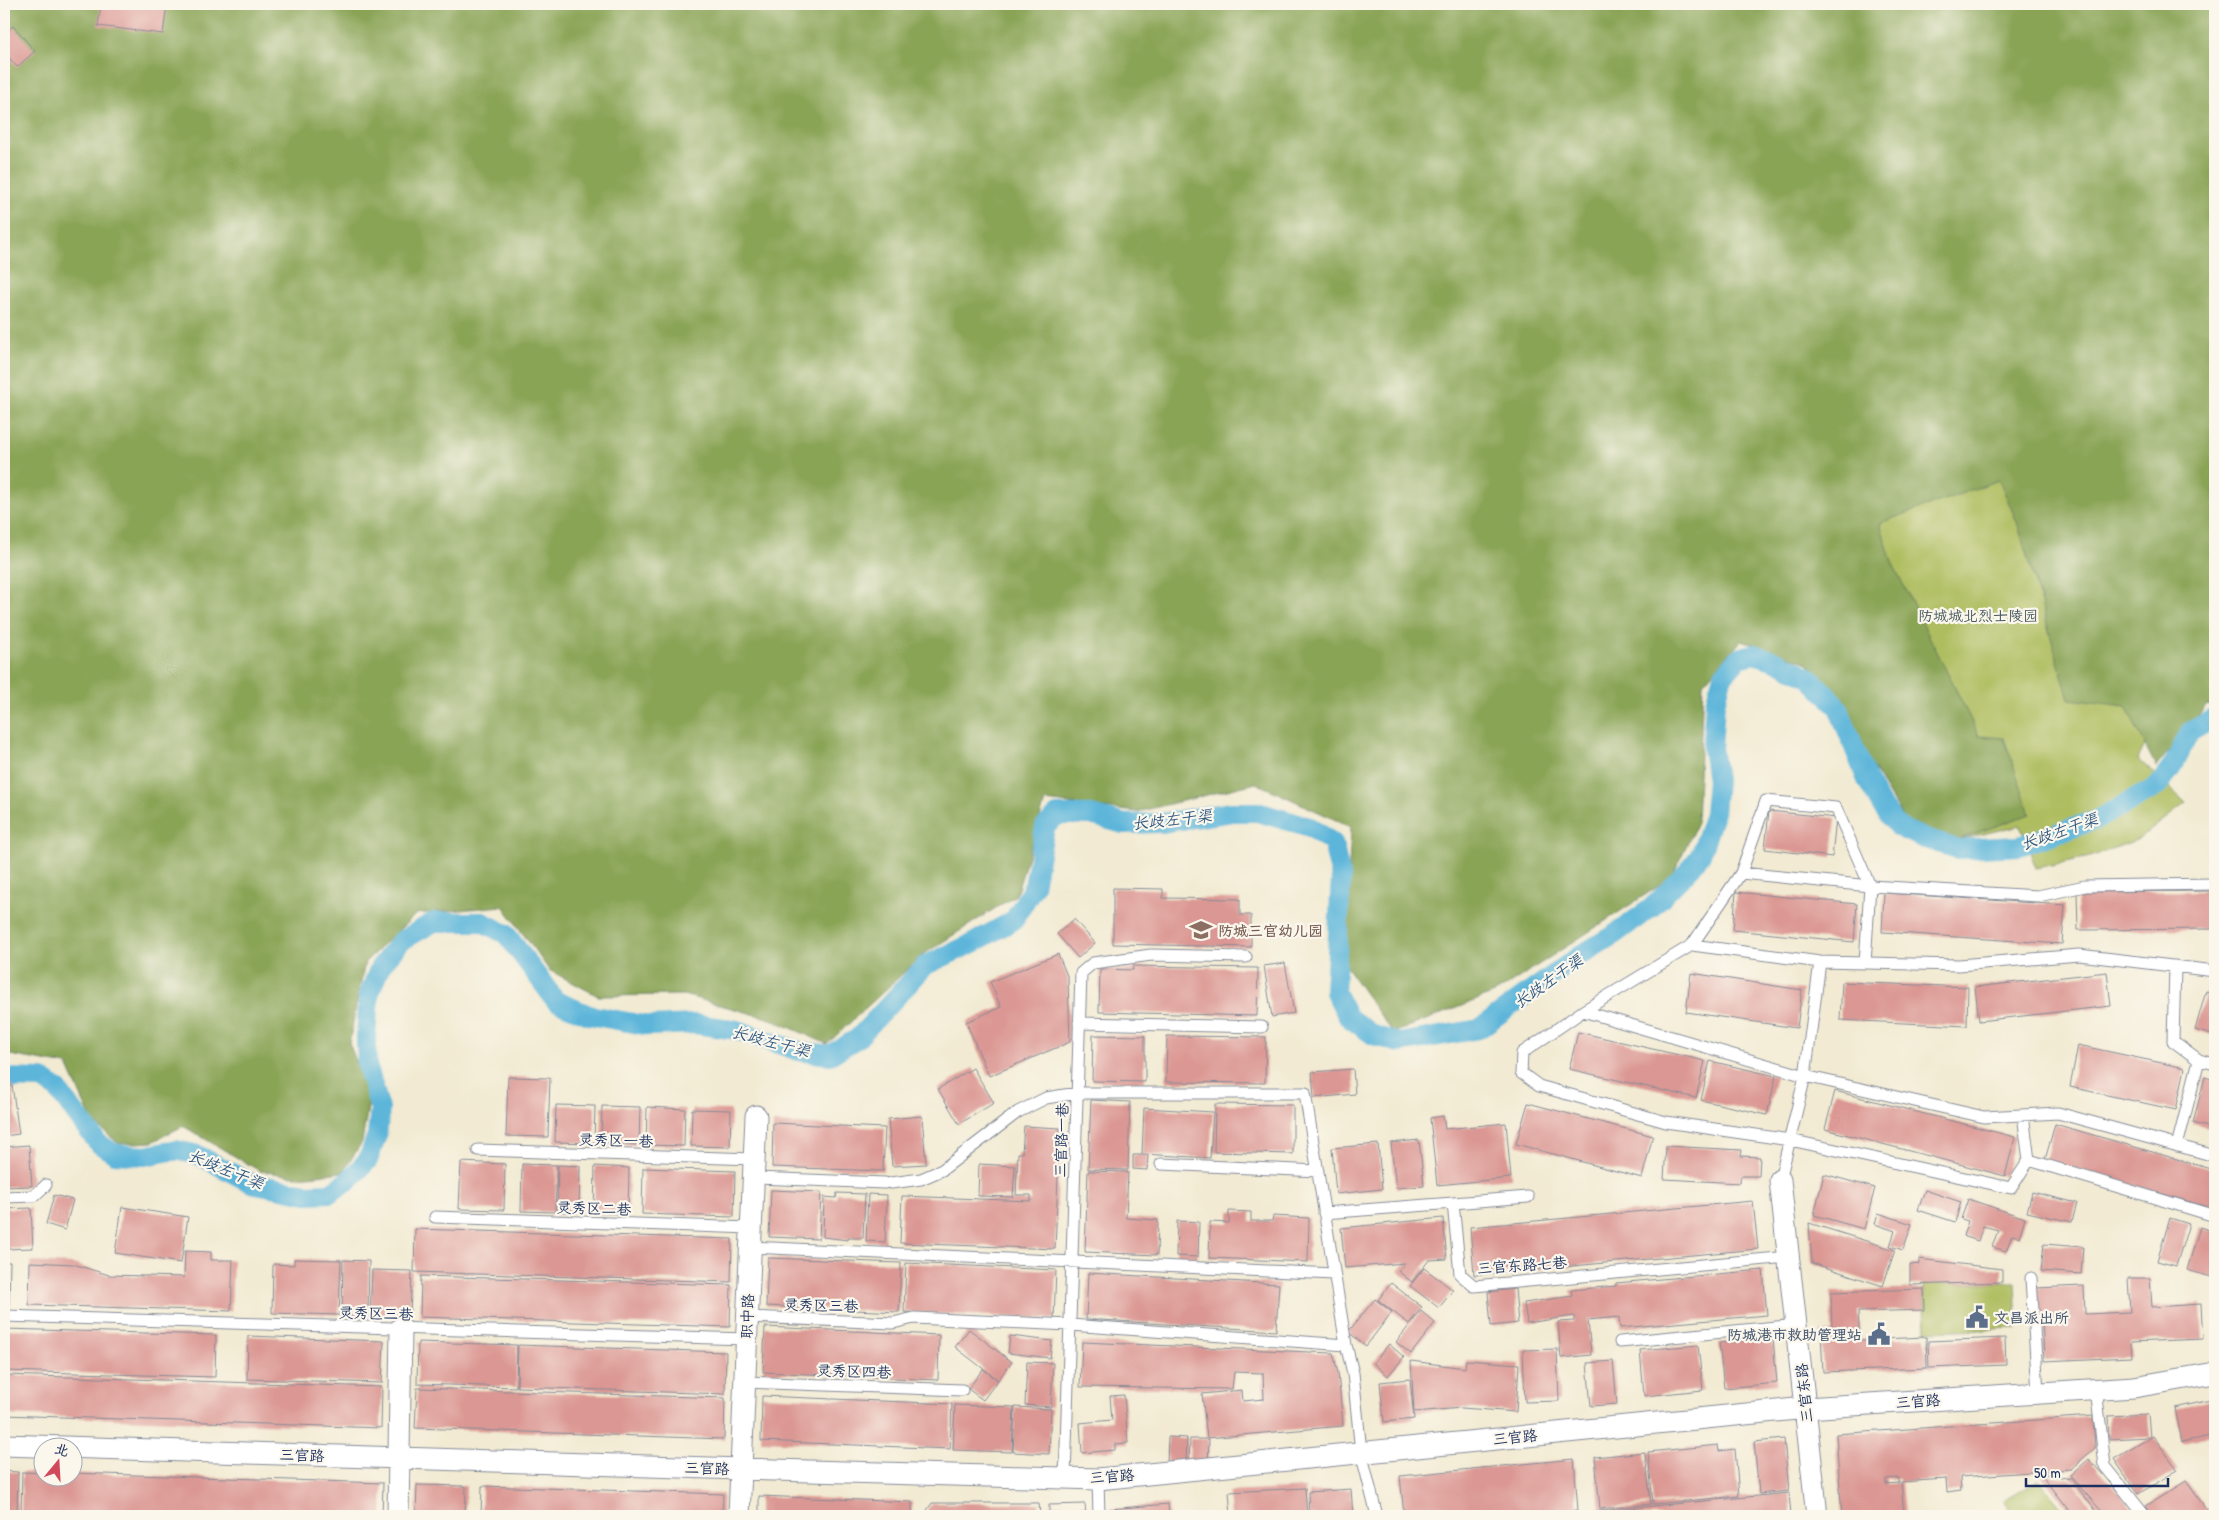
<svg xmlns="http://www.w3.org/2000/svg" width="2219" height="1520" font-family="'Patrick Hand','LXGW WenKai TC',sans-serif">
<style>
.green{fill:#aebd5f;stroke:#64765e}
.forest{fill:#8aa456;stroke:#526a5a}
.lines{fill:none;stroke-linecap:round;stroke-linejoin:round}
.canal{stroke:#5db6da;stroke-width:20}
.building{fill:#db9793;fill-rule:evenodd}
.lane-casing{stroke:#868c98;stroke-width:13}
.street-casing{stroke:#868c98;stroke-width:23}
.lane{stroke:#fff;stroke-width:11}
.street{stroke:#fff;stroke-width:21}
.labels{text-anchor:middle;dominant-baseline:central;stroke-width:4.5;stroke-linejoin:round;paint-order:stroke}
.park-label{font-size:15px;fill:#475a5e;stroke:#fbf7ec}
.education-label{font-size:15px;font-weight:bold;fill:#785e54;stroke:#fbf7ec;text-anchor:start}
.street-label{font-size:15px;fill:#1b2f5e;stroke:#fbf7ec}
.service-label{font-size:15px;font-weight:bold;fill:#4e5e75;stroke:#fbf7ec;text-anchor:start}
.water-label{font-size:16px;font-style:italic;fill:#2f5883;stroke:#fbf7ec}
</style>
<rect width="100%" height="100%" fill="#fbf7ec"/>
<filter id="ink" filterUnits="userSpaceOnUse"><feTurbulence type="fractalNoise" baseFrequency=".02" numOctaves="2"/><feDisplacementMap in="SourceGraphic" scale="10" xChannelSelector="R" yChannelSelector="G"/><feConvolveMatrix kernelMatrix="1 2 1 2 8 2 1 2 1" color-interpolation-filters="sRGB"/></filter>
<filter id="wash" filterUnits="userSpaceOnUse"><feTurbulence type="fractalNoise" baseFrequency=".0096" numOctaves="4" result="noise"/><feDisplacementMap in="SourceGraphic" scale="20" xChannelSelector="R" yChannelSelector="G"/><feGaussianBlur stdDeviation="1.12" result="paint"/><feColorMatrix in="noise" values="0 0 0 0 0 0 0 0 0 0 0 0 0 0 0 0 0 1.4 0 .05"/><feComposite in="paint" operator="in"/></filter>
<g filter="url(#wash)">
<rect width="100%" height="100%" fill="#f2ead2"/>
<!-- green -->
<path class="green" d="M1981 432 2173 688 2138 759 2186 803 2139 839 2090 857 2036 868 2020 825 1954 841 1930 835 1905 821 1859 745 1844 705 1808 663 1826 494Z
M2015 1282 2017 1328 1926 1331 1924 1284Z
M2039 1480 2068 1516H2014L2004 1501Z"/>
<!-- forest -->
<path class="forest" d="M4 4H2215V707L2207 705 2156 767 2126 706 2069 699 2017 522 1999 480 1880 523 1892 562 1979 736 2004 738 2030 814 1954 841 1930 835 1905 821 1859 745 1844 705 1808 663 1742 640 1703 683 1697 823 1671 878 1497 992 1393 1033 1344 964 1351 827 1256 783 1137 812 1045 801 1016 895 924 954 827 1044 771 1019 684 995 598 996 549 970 503 906 416 914 365 962 349 1043 370 1095 362 1142 343 1172 300 1177 260 1171 183 1126 152 1142 119 1144 92 1121 67 1065 4 1054Z"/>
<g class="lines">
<!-- canal -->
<path class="canal" d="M4 1078 42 1079 57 1089 98 1143 115 1154 145 1156 176 1150 198 1155 251 1183 307 1194 330 1193 349 1180 368 1160 377 1135 380 1109 367 1065 366 1037 369 995 380 967 401 941 434 922H482L506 934 556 1001 589 1015 650 1026 695 1024 737 1030 799 1051 830 1055 858 1038 926 965 973 943 1014 920 1034 886 1045 827 1057 815H1091L1124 824 1161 823 1232 812H1257L1310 827 1333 843 1341 877 1335 992 1348 1017 1373 1035 1399 1043 1479 1029 1579 956 1615 934 1651 908 1688 871 1701 854 1714 814 1717 780 1712 748 1715 703 1723 675 1739 658 1754 654 1776 661 1809 677 1838 707 1867 780 1881 805 1898 827 1925 839 1958 849 2019 846 2096 820 2158 786 2172 767 2190 732 2211 720H2215"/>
</g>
<g id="blocks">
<!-- building -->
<path class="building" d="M101 4 143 6 144 4H167L163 34 98 26Z
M13 26 35 51 17 67 4 52V34Z
M1769 811 1836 818 1832 857 1765 849Z
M1113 888 1163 889V898L1240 899V915H1251V947L1113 944Z
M2215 891V929L2078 930 2077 892Z
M1736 892 1857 904 1854 942 1733 930Z
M1884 893 2065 905 2062 944 1882 932Z
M1074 919 1095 943 1078 958 1057 934Z
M1058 954 1068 978 1070 1042 989 1076 966 1022 1001 1007 990 982Z
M1285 963 1294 1013 1272 1017 1264 966Z
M1133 966 1258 968 1257 1016 1099 1012 1100 969 1133 970Z
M2107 972 2111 1006 1979 1021 1975 987Z
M1691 973 1802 990 1797 1028 1686 1012Z
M1842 982 1968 987 1967 1026 1840 1020Z
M2206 991 2215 994V1036L2195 1030Z
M1578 1032 1705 1061 1696 1098 1569 1069Z
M1093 1035 1145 1036V1082L1092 1081Z
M1167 1036 1266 1037 1265 1083 1166 1082Z
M2078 1045 2185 1068 2176 1110 2070 1087Z
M1710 1061 1776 1076 1767 1115 1701 1100Z
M973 1068 994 1103 959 1124 938 1089Z
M1353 1069 1355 1094 1314 1098 1312 1072Z
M508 1077 550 1078 548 1137 506 1136Z
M2205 1077 2215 1080V1129L2193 1123Z
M12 1085 19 1134 4 1136V1086Z
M1835 1091 2015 1137 2005 1176 1825 1129Z
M1091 1100 1130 1102 1128 1170 1088 1169Z
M1528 1103 1653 1136 1642 1178 1516 1144Z
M1215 1104 1293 1105V1154L1214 1152Z
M556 1105 595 1106 594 1143 555 1142Z
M602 1106 640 1107 639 1145 601 1143Z
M647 1107 685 1109 684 1146 646 1145Z
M1144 1108 1213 1112 1210 1158 1142 1154Z
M692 1109 731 1110 730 1147 691 1146Z
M922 1116 926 1164 892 1166 888 1119Z
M1443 1116 1445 1129 1506 1123 1511 1178 1437 1185 1430 1118Z
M773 1123 885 1128 883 1171 772 1167Z
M2055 1124 2215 1170V1209L2045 1160Z
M1024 1126 1060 1128 1055 1249 900 1243 902 1196 1031 1201V1195H1016L1018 1153H1022Z
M1419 1140 1424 1186 1396 1188 1391 1143Z
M1378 1144 1382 1189 1336 1194 1332 1148Z
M29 1145 32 1186 4 1187V1147Z
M1666 1146 1742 1150 1741 1156 1760 1157 1759 1176H1741L1740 1183 1664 1179Z
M1133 1155H1148L1147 1170 1133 1169Z
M461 1162 505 1164 504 1210 459 1209Z
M522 1164 557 1165 555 1212 521 1211Z
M979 1164 1015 1166 1013 1197 978 1196Z
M558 1165 580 1166 579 1212H557Z
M595 1166 629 1168 628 1214 594 1213Z
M643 1168 735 1171 734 1217 642 1214Z
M1088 1171 1128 1172 1126 1218 1158 1220 1157 1255 1085 1252Z
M1824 1174 1875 1188 1864 1229 1814 1215Z
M771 1190 821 1192 819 1239 769 1237Z
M1925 1190 1961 1202 1955 1222 1918 1210Z
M2032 1192 2077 1203 2072 1222 2027 1212Z
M837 1193 865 1194 863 1238H848V1240L823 1237 824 1197 836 1198Z
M868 1194 887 1195 885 1242 866 1241Z
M54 1195 73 1200 65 1230 46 1224Z
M1968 1199 2025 1218 2019 1237 2012 1235 2006 1251 1992 1247 1998 1230 1983 1226 1978 1241 1963 1236 1968 1221 1961 1219Z
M1753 1201 1758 1249 1474 1275 1470 1227Z
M122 1207 188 1217 181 1263 115 1253Z
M31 1208 33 1248 4 1249V1209Z
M1229 1211 1251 1212V1221H1272L1273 1216 1309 1218 1308 1262 1209 1258 1210 1222 1229 1223Z
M1878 1213 1912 1224 1903 1250 1890 1246 1895 1231 1875 1224Z
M1443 1218 1447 1259 1429 1260 1412 1282 1398 1271 1405 1263 1345 1268 1341 1228Z
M2170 1218 2189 1224 2176 1266 2157 1261Z
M1177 1221 1199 1222 1198 1257 1176 1256Z
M1809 1223 1895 1250 1883 1286 1812 1263Z
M2200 1227 2215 1232V1278L2187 1270Z
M415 1229 732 1239 731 1282 414 1272Z
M2044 1244 2083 1247 2081 1274 2041 1271Z
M185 1251 211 1252V1260H233L231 1311 29 1305 30 1262 73 1264 109 1275 184 1277Z
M768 1258 901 1263 899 1312 766 1306Z
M294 1259 341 1260 339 1315 272 1313 273 1264 294 1265Z
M1919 1259 2002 1269V1282L1910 1285V1265L1919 1264Z
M343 1260 369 1261 368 1316 342 1315Z
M4 1262H10L9 1305 4 1304Z
M906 1263 1056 1270 1054 1319 904 1312Z
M1424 1268 1453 1290 1439 1308 1410 1286Z
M372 1270 412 1271 410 1317 370 1316Z
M1763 1270 1767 1315 1620 1328 1619 1317 1588 1320 1591 1355 1561 1358 1558 1322 1574 1321V1316L1527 1323 1524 1303 1572 1296 1571 1290 1616 1286V1283Z
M1088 1273 1279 1284 1276 1331 1086 1319Z
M421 1276 731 1285 730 1327 420 1317Z
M2128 1278H2150L2152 1307 2201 1304 2203 1339 2131 1342 2132 1357 2044 1361 2042 1316H2037L2035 1288 2084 1286 2085 1314 2130 1312Z
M1391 1283 1422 1307 1409 1324 1378 1300Z
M1515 1289 1518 1323 1491 1326 1488 1292Z
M1924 1289 1925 1310 1858 1312 1860 1340 1926 1337 1927 1368 1823 1372 1821 1332H1832L1831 1292Z
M1375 1299 1392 1312 1366 1346 1348 1332Z
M1421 1311 1435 1323 1411 1354 1396 1342Z
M765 1327 939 1335 938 1380 763 1372Z
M4 1329 216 1335 215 1377 4 1371Z
M969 1329 1012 1362 998 1380 955 1347Z
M248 1336 384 1341 382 1383 247 1379Z
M1010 1336 1052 1341 1050 1358 1008 1353Z
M1773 1338 1777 1383 1724 1388 1719 1343Z
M2005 1338 2006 1365 1929 1368 1928 1341Z
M418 1342 517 1345 516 1387 417 1384Z
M1082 1342 1333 1353 1338 1373 1343 1426 1207 1438 1202 1394 1242 1390 1243 1401 1264 1399 1263 1373 1234 1372 1232 1389 1080 1387Z
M1389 1344 1404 1357 1388 1376 1373 1363Z
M518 1345 726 1352 725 1394 517 1387Z
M1698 1345 1703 1390 1644 1396 1640 1350Z
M1557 1349 1559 1401 1525 1402 1523 1350Z
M1466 1360 1519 1364 1516 1412 1462 1408 1414 1412 1411 1361 1465 1368Z
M1613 1361 1617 1404 1591 1406 1587 1363Z
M1027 1362 1053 1363 1051 1407 1025 1405Z
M983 1369 998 1380 983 1400 968 1389Z
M4 1375 382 1387 381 1428 4 1415Z
M1410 1379 1414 1419 1384 1422 1380 1382Z
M417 1388 725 1398 724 1439 415 1428Z
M1124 1395 1128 1443 1115 1444V1450L1082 1453 1080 1423 1112 1420 1110 1396Z
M762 1396 952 1404 950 1449 761 1441Z
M2215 1399V1435L2182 1442 2175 1408Z
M955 1405 1014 1407 1012 1452 953 1450Z
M1015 1407 1051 1409 1049 1454 1013 1452Z
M2148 1414 2150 1437 2109 1439 2108 1416Z
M2093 1416 2095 1448 2071 1469 1960 1477 1961 1490 1947 1492 1946 1479 1901 1482 1904 1516H1842L1836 1434ZM1899 1478V1483L1886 1484V1479Z
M2153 1436 2178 1470 2138 1494 2114 1459Z
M1168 1437 1187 1438 1186 1464 1167 1463Z
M1190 1439H1209L1208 1465 1189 1464Z
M1784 1439 1789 1491 1759 1494 1754 1442Z
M1718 1445 1719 1451 1735 1449 1739 1496 1653 1504 1648 1452Z
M1645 1452 1651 1504 1600 1509 1595 1457Z
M1574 1459 1578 1511 1525 1516H1404L1400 1476Z
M2089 1459 2135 1511 2129 1516H2106L2070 1476Z
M4 1471 18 1472 17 1516H4Z
M22 1472 42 1473V1478H72V1473L383 1483 382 1516H21Z
M2046 1474 2071 1479 2100 1516H2073L2042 1476Z
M2186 1481 2210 1514 2207 1516H2152L2146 1506Z
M417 1485 466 1486 465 1516H416Z
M482 1486 723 1494 722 1516H481Z
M1305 1488 1307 1516H1231L1229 1492Z
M1351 1489 1353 1515 1309 1516 1308 1492Z
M1789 1493 1791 1516H1562L1578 1513Z
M759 1496 912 1502V1516H759Z
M932 1503H1039L1040 1516H923Z
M1085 1504 1086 1516H1049V1505Z
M1168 1504 1169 1516H1110V1509Z"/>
</g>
</g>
<g filter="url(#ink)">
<use href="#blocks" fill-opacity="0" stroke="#868c98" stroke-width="1"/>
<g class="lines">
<defs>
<path id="lane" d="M1741 873 1766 801 1836 808 1870 886 2038 896 2085 886 2215 884
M1692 945 1741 873 1870 886 1865 963
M2175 966 2173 1041 2199 1060 2177 1146
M1583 1011 1805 1076 1984 1117 2058 1113 2215 1156
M1079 1023 1262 1027
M2199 1060 2215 1064
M2023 1115 2029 1160 2215 1216
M478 1150 754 1159
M2029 1160 2011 1188 1790 1140 1666 1122 1539 1086 1521 1073 1522 1053 1583 1011 1692 945 1820 962 1959 965 2079 955 2215 971
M1161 1164 1318 1171
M753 1178 885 1183
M1780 1180 1805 1076 1820 962
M891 1183 921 1179 942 1170 1018 1112 1046 1098 1077 1093H1305L1346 1345 1353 1373 1361 1452 1377 1516
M4 1197 34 1196 46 1185
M1453 1203 1528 1197
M1324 1213 1453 1203 1460 1274 1474 1286 1789 1257
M435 1217 751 1228
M750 1247 1334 1274
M2031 1278 2038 1393
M4 1316 746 1339
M747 1317 893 1323 914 1318 1070 1325 1346 1345
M1620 1342 1797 1325
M745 1382 962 1390
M2096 1389 2105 1466 2145 1516
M1065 1478 1081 973 1093 963 1151 955 1246 957
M1098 1479 1099 1516"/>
<path id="street" d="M1780 1180 1817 1516
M4 1445 741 1469 1098 1479 1806 1408 2134 1387 2215 1373
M398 1516 401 1328
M739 1516 756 1116"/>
</defs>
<!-- lane casing -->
<use href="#lane" class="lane-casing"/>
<!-- street casing -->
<use href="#street" class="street-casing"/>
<!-- lane -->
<use href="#lane" class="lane"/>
<!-- street -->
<use href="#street" class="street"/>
</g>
</g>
<!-- icons -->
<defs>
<symbol id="school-bare" viewBox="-9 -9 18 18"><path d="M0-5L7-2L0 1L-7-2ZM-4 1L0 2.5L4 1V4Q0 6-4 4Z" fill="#8d6e63" stroke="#fbf7ec" stroke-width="2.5" paint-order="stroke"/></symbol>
<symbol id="civic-bare" viewBox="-9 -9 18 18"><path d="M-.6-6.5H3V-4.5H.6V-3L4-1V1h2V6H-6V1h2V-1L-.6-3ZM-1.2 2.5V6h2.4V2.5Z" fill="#5c6f8a" stroke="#fbf7ec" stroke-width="2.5" paint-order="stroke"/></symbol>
</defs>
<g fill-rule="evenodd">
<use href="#school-bare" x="1185" y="914" width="32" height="32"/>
<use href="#civic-bare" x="1961" y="1301" width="32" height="32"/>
<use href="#civic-bare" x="1863" y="1318" width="32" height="32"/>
</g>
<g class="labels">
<!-- park labels -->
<g class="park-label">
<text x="1978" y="615">防城城北烈士陵园</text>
</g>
<!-- education labels -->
<g class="education-label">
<text x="1218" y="930">防城三官幼儿园</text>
</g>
<!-- street labels -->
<g class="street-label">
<text transform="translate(616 1140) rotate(2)">灵秀区一巷</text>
<text transform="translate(1061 1140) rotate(-88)">三官路一巷</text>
<text transform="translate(594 1208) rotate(2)">灵秀区二巷</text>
<text transform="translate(1522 1265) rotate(-4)">三官东路七巷</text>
<text transform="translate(821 1305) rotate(2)">灵秀区三巷</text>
<text transform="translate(376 1313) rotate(2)">灵秀区三巷</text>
<text transform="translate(747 1316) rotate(-88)">职中路</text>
<text transform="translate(854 1371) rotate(2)">灵秀区四巷</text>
<text transform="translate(1804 1393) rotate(-96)">三官东路</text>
<text transform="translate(1918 1401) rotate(-4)">三官路</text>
<text transform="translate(1515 1437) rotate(-6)">三官路</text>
<text transform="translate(302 1455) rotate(2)">三官路</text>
<text transform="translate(707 1468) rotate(2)">三官路</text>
<text transform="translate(1112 1476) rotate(-4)">三官路</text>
</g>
<!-- service labels -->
<g class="service-label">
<text x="1994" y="1317">文昌派出所</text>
<text x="1862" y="1334" text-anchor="end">防城港市救助管理站</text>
</g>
<!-- water labels -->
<g class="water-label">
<text transform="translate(1172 819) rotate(-6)">长歧左干渠</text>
<text transform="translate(2059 831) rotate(-19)">长歧左干渠</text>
<text transform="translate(1548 981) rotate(-35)">长歧左干渠</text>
<text transform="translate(771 1041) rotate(15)">长歧左干渠</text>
<text transform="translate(226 1169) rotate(22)">长歧左干渠</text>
</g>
</g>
<!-- margin -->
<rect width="2219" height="1520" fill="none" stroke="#fbf7ec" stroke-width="20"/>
<!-- north arrow -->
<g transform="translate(58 1462) rotate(18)"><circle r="24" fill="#fbf7ec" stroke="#a1a7b3"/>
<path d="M0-4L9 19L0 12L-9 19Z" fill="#d1495b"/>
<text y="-8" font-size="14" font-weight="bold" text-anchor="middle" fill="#1b2f5e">北</text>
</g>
<!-- scale -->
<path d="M2026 1478v8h142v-8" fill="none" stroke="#1b2f5e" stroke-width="2.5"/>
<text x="2034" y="1478" font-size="15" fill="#1b2f5e" stroke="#fbf7ec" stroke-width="4" paint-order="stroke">50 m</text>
</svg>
